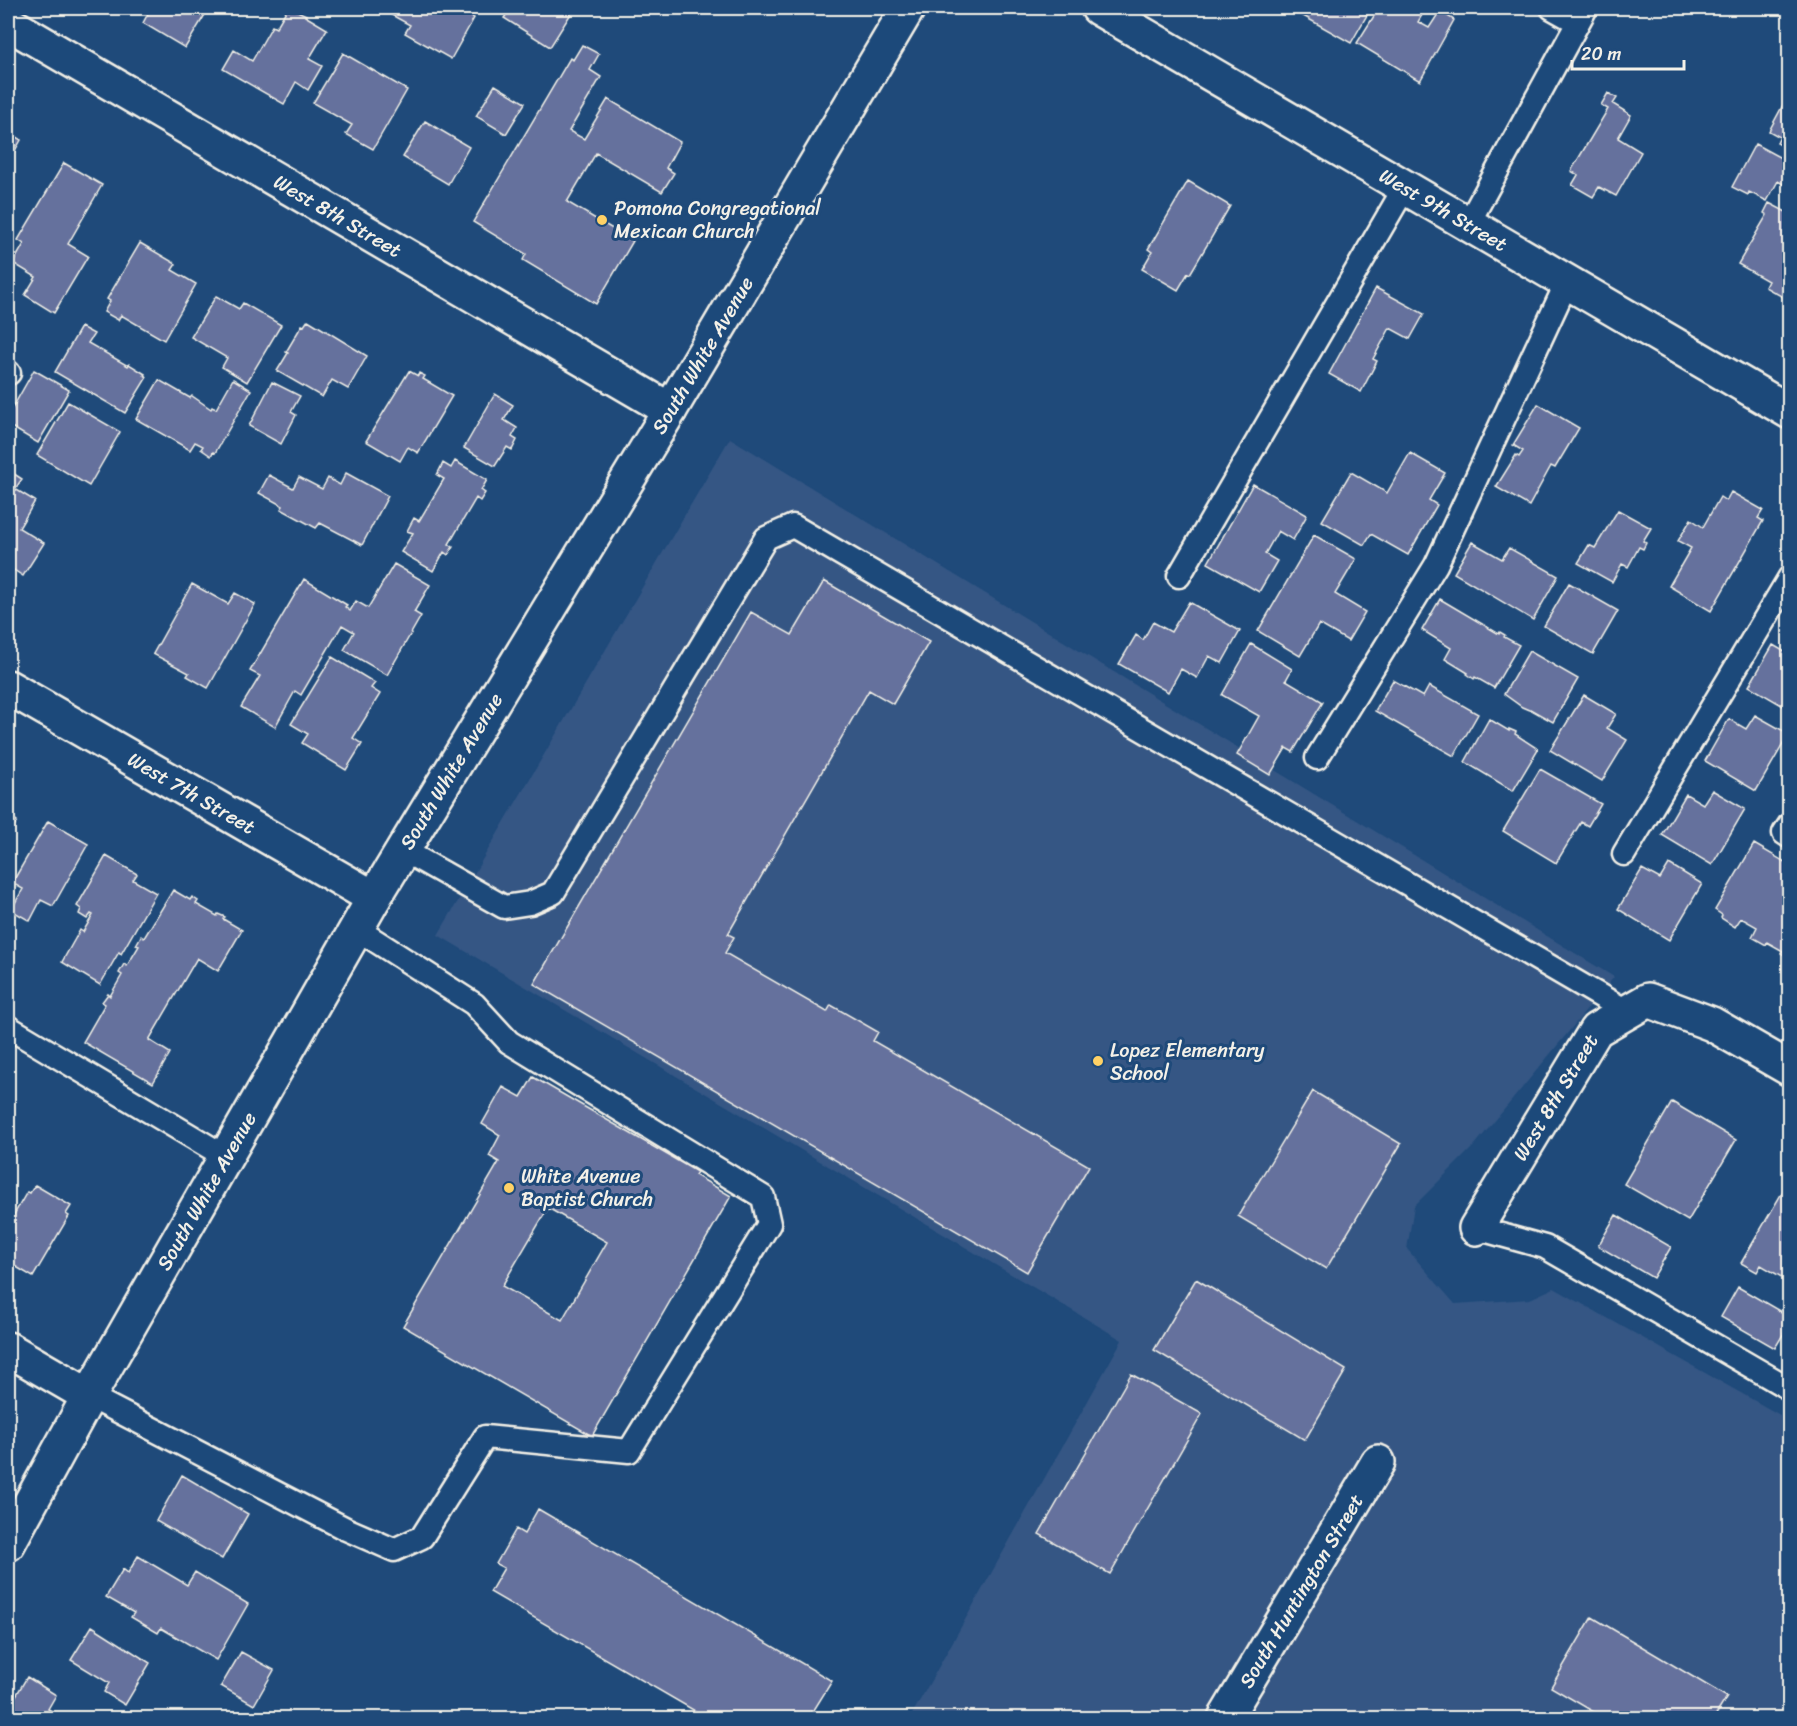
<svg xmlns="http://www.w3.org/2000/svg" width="1797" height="1726" font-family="Sriracha,sans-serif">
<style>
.built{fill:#345684}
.building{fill:#65719d;stroke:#f4f1e8;stroke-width:1.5;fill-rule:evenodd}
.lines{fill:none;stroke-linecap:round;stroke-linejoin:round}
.service-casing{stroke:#f4f1e8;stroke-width:27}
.minor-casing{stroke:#f4f1e8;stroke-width:38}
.tertiary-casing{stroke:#f4f1e8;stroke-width:38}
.service{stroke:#1f4a7a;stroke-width:22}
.minor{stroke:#1f4a7a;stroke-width:33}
.tertiary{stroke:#1f4a7a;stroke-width:33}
.poi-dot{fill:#ffd166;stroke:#1f4a7a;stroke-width:2}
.labels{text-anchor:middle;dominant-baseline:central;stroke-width:6;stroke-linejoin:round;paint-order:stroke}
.poi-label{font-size:20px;fill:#f4f1e8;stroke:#1f4a7a;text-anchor:start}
.street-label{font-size:20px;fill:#f4f1e8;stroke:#1f4a7a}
</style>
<rect width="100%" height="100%" fill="#1f4a7a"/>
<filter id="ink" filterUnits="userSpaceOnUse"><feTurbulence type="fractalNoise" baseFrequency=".0167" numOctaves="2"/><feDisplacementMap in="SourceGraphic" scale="12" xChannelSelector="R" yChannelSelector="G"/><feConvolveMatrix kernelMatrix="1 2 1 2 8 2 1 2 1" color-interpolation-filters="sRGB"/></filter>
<g filter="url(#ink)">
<!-- built -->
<path class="built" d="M730 438 1614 977 1474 1146 1414 1206 1407 1249 1455 1304 1530 1299 1554 1288 1789 1420V1718H910L1122 1340 438 935Z"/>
<!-- building -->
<path class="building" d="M151 8H209L185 48 143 23Z
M291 8 306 15 305 16 327 29 309 59 322 66 308 90 296 82 284 104 223 69 234 50 252 61 272 26 276 28 287 9 289 11Z
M379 8H455L474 18 451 59 405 33 410 25Z
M511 8H565L572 12 550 47 504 18Z
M1289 8H1371L1351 43Z
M1379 8H1395L1402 12 1405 8H1426L1418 22 1429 28 1440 11 1454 20 1420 81 1357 43Z
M582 45 599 54 590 70 601 77 569 131 584 139 608 99 680 142 666 168 674 173 662 192 596 153 567 202 633 241 596 304 523 260 526 254 473 222 570 58 573 60Z
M343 53 407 90 373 149 346 134 352 125 313 103Z
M495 85 525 103 506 134 476 116Z
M1790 92V150L1777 143 1780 137 1769 131Z
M1608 93 1617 98 1613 104 1631 115 1618 138 1641 152 1616 196 1599 187 1593 197 1572 185 1578 175 1571 171 1608 109 1601 105Z
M425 121 469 147 448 184 403 157Z
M8 132 21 140 8 163Z
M1755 144 1790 163V188L1778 181 1767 201 1749 192 1748 195 1732 187Z
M64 163 102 185 68 244 88 256 54 313 25 295 36 277 13 263 24 244 18 240Z
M1188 181 1230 206 1190 274 1188 273 1178 290 1142 269 1152 252 1148 249Z
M1769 203 1790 214V301L1765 287 1768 281 1738 264 1767 215 1764 213Z
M140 243 176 264 172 270 196 284 164 340 121 315 118 320 104 312 110 301 107 299Z
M8 278 15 283 8 295Z
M1376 288 1424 314 1410 339 1390 328 1373 359 1377 361 1361 392 1329 374Z
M216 296 239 309 243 303 281 325 247 382 222 367 227 358 191 337Z
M308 320 367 356 348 389 332 380 322 397 277 371 288 353 286 352 302 325 304 326Z
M81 327 94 334 88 343 128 366 129 364 145 374 144 375 147 377 125 413 55 372Z
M34 370 69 390 38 443 8 425V416Z
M409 371 418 376 419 373 425 376 423 379 452 396 418 453 408 447 400 461 366 441Z
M233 379 251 390 215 453 213 452 211 456 201 449 203 446 195 442 190 450 136 419 159 380 190 398 192 396 211 409 212 407 216 409Z
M272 382 300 396 291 412 296 415 281 444 249 426Z
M495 394 513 405 504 420 517 428 512 437 517 440 512 450 507 447 495 466 464 448Z
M68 402 120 432 89 486 37 455Z
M1538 404 1579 428 1555 468 1551 466 1529 506 1496 487 1516 455 1519 457 1523 451 1513 445Z
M1410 453 1445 473 1429 500 1437 505 1408 555 1371 534 1364 545 1322 521 1351 472 1387 493Z
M455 461 487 480 481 490 485 493 480 501 476 498 449 544 453 547 448 555 444 552 433 571 401 552 413 533 407 531 414 518 419 521 444 479 437 475 443 463 451 468Z
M8 470 22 479 15 489 35 501 19 528 44 543 23 576 8 566Z
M346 473 388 496 362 545 320 523 316 528 281 509 283 506 259 493 269 475 293 488 299 477 322 489 328 478 340 485Z
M1253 484 1307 515 1293 540 1278 531 1265 554 1277 561 1259 592 1208 563Z
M1731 492 1763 510 1758 518 1763 521 1711 611 1669 586 1691 548 1678 541 1691 519 1703 527 1720 497 1726 501Z
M1618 510 1651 528 1643 541 1646 543 1643 549 1639 547 1628 567 1622 564 1612 582 1578 563 1589 545 1595 548Z
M1314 535 1356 559 1335 594 1365 612 1348 641 1319 624 1300 656 1258 631Z
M1472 542 1502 559 1509 548 1558 576 1533 620 1454 573Z
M394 564 430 585 414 612 421 616 387 675 344 650 354 632 342 625 301 695 295 691 275 727 241 707 260 676 250 671 304 579 347 605 345 607 350 611 356 601 368 608Z
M824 581 929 642 893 704 869 690 728 934 734 937 725 953 827 1012 831 1005 878 1032 873 1041 1089 1166 1027 1272 534 984 751 612 792 635Z
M1569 583 1618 611 1593 654 1544 626Z
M192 584 228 604 235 593 255 604 208 688 187 676 189 673 153 654Z
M1440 599 1499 634 1500 632 1505 635 1504 637 1519 645 1494 688 1475 677 1474 679 1467 674 1468 673 1445 659 1451 648 1422 630Z
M1189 602 1240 631 1222 663 1209 656 1197 678 1181 669 1168 692 1119 664 1136 635 1143 640 1153 622 1171 632Z
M1251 644 1292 669 1286 680 1323 702 1293 752 1286 748 1270 775 1237 755 1259 716 1222 695Z
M1773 645 1790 655V710L1749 686Z
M1529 651 1578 679 1553 722 1530 709 1529 710 1522 707 1504 694Z
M332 657 375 683 371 688 380 694 353 738 362 744 346 770 302 743 308 734 291 724Z
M1393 680 1423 697 1429 686 1478 714 1454 756 1375 711Z
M1584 695 1616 714 1607 728 1627 740 1602 781 1550 750Z
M1755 715 1789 734 1756 791 1705 761 1729 719 1746 729Z
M1489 719 1509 731V729L1516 732 1515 734 1538 749 1513 791 1465 762Z
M1540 769 1601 804 1588 826 1581 822 1556 863 1503 831Z
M1712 790 1745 809 1712 865 1662 835 1686 794 1703 804Z
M8 815 17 821 8 837Z
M48 821 88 844 53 906 41 900 30 921 11 910 23 889 12 883Z
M1754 844 1790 865V959L1781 953 1783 951 1767 942 1766 945 1752 937 1757 927 1741 918 1735 927 1721 918 1722 915 1715 910Z
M106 856 137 874 133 880 156 893 121 954 119 952 100 985 62 962 80 930 83 932 93 915 91 914 87 919 79 914 81 909 77 906Z
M1669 864 1702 884 1669 940 1618 909 1642 869 1660 879Z
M173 890 190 900 192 897 198 901 196 904 217 916 218 914 225 917 223 919 242 930 218 971 197 958 149 1040 170 1053 153 1083 83 1042 105 1004 102 1002 108 994 110 996 122 975 119 973 124 964 127 966 139 946 136 945 141 936 144 938Z
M533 1077 697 1172 695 1175 731 1196 592 1436 403 1326 499 1162 489 1156 500 1135 482 1124 503 1087 521 1097ZM548 1208 607 1242 562 1320 502 1286Z
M1313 1091 1401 1144 1326 1269 1238 1216Z
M1672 1102 1736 1140 1688 1221 1624 1184Z
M1790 1179V1282L1761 1265 1757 1272 1741 1263Z
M35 1185 71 1206 66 1214 69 1216 33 1277 8 1262V1225L27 1192 30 1193Z
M1616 1215 1671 1247 1653 1278 1598 1246Z
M1196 1279 1346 1370 1305 1440 1154 1350Z
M1738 1287 1790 1317V1323L1775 1348 1721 1317Z
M1131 1374 1202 1414 1110 1574 1039 1534Z
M182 1475 248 1514 222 1559 156 1521Z
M538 1509 832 1681 809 1718H707L490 1592 504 1568 496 1564 516 1529 524 1534Z
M138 1556 187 1585 195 1572 248 1604 216 1660 161 1628 158 1633 131 1617 134 1613 106 1597 123 1569 128 1573Z
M1592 1617 1727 1697 1714 1718H1604L1551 1687Z
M92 1626 150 1663 125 1705 104 1692 109 1683 71 1660Z
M241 1652 274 1670 254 1705 221 1686Z
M27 1677 56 1695 48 1709 64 1718H8V1709Z"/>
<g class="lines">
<defs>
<path id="service" d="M1552 8 1577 22
M1468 224 1586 8
M8 372 9 373
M1179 576 1405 187
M1317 758 1436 565 1567 282
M1790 824 1784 833 1790 837
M403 850 504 907 530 903 553 893 766 538 793 526 1628 1012
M1624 854 1790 577
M8 1027 226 1157
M1476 1228 1545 1247 1790 1389
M89 1396 346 1529 394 1550 422 1537 485 1437 629 1451 769 1224 763 1197 509 1042 474 1004 357 929"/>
<g id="minor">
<path id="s1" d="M8 23 670 410"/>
<path id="s2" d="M8 687 374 898"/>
<path id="s3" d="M1476 1228 1596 1030 1648 1000 1712 1024 1790 1069"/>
<path d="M8 1349 89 1396"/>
<path id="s4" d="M1225 1718 1378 1462"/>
</g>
<g id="tertiary">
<path id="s5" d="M1098 8 1790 412"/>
<path id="s6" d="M8 1544 89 1396 374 898 670 410 908 8"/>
</g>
</defs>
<!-- service casing -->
<use href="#service" class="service-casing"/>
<!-- minor casing -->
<use href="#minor" class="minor-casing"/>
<!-- tertiary casing -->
<use href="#tertiary" class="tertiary-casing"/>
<!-- service -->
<use href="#service" class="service"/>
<!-- minor -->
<use href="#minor" class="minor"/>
<!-- tertiary -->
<use href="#tertiary" class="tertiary"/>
</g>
</g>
<!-- markers -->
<g class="poi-dot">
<circle cx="602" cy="220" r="6"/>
<circle cx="1098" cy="1061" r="6"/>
<circle cx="509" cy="1188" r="6"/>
</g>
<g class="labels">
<!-- poi labels -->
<g class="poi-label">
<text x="614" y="208">Pomona Congregational<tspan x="614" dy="23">Mexican Church</tspan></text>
<text x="1110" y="1050">Lopez Elementary<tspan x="1110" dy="23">School</tspan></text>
<text x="521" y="1176">White Avenue<tspan x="521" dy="23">Baptist Church</tspan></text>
</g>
<!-- street labels -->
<g class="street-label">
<text stroke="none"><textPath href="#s5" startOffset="400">West 9th Street</textPath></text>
<text stroke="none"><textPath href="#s1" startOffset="382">West 8th Street</textPath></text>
<text stroke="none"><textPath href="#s6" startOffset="1377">South White Avenue</textPath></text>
<text stroke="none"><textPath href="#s6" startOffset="891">South White Avenue</textPath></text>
<text stroke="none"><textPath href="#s2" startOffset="212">West 7th Street</textPath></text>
<text stroke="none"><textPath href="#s3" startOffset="153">West 8th Street</textPath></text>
<text stroke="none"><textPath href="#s6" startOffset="405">South White Avenue</textPath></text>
<text stroke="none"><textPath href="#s4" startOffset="148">South Huntington Street</textPath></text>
</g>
</g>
<!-- margin -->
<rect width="1797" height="1726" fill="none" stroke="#1f4a7a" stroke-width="30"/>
<rect x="15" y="15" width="1767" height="1696" fill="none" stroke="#f4f1e8" stroke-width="2" filter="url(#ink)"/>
<!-- scale -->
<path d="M1572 60v9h112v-9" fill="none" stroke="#f4f1e8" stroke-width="3"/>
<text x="1581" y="60" font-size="18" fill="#f4f1e8" stroke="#1f4a7a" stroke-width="4.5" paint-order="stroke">20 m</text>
</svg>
